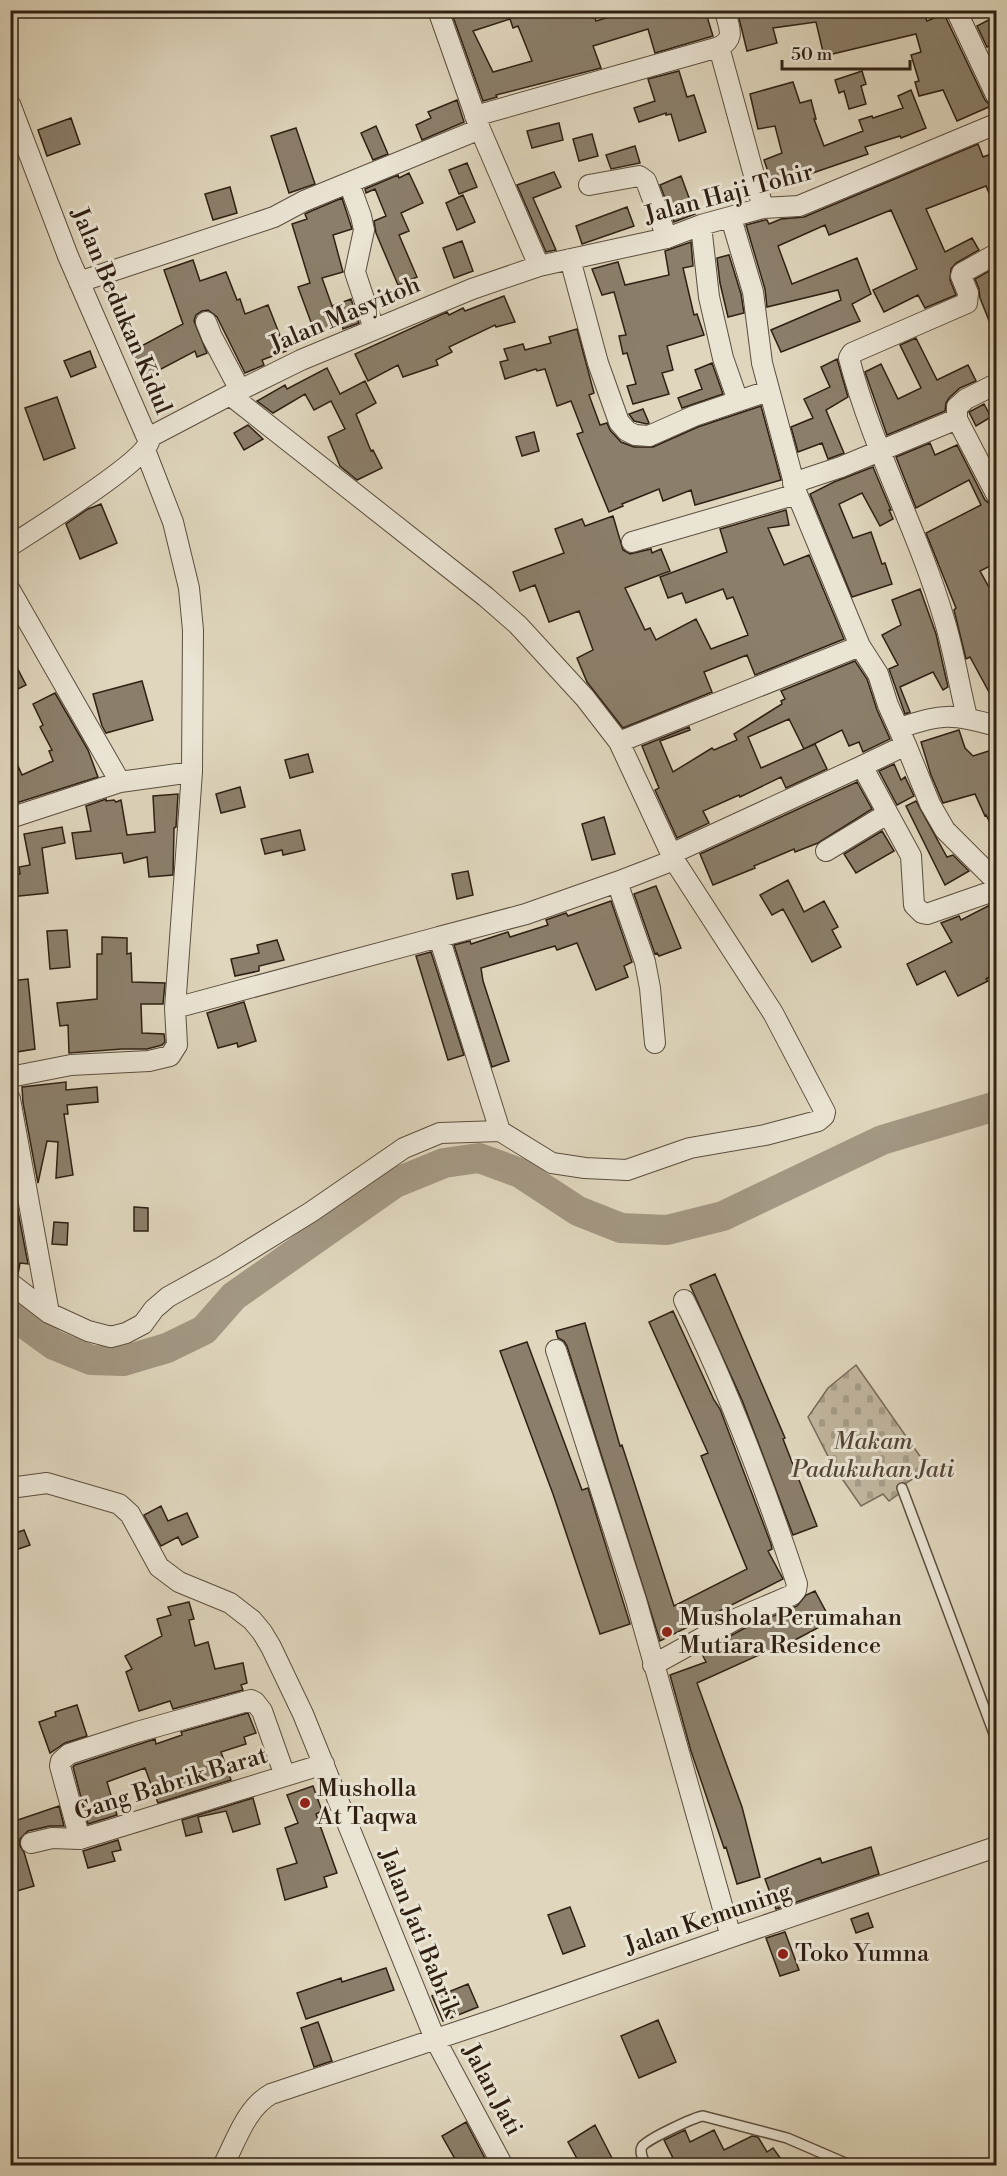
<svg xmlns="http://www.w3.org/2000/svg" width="1007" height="2176" font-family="'Libre Bodoni',serif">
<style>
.cemetery{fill:url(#cemetery-stones);stroke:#786c5a;stroke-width:1.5}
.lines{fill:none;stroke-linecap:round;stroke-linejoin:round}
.river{stroke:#a39883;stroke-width:30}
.building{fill:#8b7f6b;stroke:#2f2013;stroke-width:1.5;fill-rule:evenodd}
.lane-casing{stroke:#5b4e3e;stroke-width:12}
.street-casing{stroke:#5b4e3e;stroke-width:22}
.lane{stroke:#eae4d4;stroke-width:9}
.street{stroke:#eae4d4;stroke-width:20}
.poi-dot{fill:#8f2418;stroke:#eae4d4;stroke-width:2}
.labels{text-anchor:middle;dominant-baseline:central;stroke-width:6;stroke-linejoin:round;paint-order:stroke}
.street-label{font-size:24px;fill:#2f2013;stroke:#eae4d4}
.park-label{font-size:24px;font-style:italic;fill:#544636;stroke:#eae4d4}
.poi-label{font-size:24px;fill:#2f2013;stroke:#eae4d4;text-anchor:start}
</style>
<defs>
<pattern id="cemetery-stones" width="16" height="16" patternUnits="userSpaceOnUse" patternTransform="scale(1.5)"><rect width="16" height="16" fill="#c1b7a0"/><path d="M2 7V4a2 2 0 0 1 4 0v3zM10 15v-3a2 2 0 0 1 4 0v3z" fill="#a69d89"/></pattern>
</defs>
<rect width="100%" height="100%" fill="#dfd6bd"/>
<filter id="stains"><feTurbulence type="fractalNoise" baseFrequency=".00333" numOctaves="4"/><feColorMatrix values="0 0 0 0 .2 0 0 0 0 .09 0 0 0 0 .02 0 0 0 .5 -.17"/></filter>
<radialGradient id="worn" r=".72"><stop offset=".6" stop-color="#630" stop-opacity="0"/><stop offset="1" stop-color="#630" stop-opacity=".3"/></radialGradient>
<!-- cemetery -->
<path class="cemetery" d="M856 1365 929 1469 898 1488 900 1493 889 1501 883 1494 861 1506 832 1464 808 1417 828 1388Z"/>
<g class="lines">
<!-- river -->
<path class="river" d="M10 1313 54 1345 91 1360 123 1361 167 1348 204 1330 234 1296 395 1183 444 1163 479 1158 520 1173 578 1211 621 1228 667 1230 723 1216 882 1140 996 1106"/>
</g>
<!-- building -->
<path class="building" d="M463 10H562L564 14 577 10H593L596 21 632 10H705L713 36 655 53 648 29 593 46 601 68 496 95 497 97 483 101 452 14ZM510 19 513 28 518 26 532 61 493 72 473 31Z
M737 10H922L927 21 944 14 985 100 991 106 957 121 943 90 919 96 915 82 919 81 911 55 921 52 916 34 824 56 816 22 773 28 777 43 747 51Z
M996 16V43L987 47 977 26Z
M679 71 687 97 694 95 706 132 679 141 671 114 666 115V113L639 122 634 108 655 101 648 79Z
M862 71 866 84 861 86 866 104 849 109 844 91 839 93 835 80Z
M793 82 800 103 811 100 816 119H814L824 146 863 131 859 120 872 116 873 118 903 108 898 96 911 90 926 128 901 138 900 136 865 147 868 154 798 178 799 181 774 189 764 160 782 153 775 126 758 129 750 94Z
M457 100 464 122 422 140 416 125 431 118 428 112Z
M71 118 80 144 47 156 38 130Z
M559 123 563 140 532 148 527 131Z
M376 126 388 154 373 160 361 133Z
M296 128 315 184 289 193 271 136Z
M592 134 598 156 579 161 573 139Z
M978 144 983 157 996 152V209L986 186 926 209 945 252 972 238 979 250 956 263 951 269 950 280 956 295 925 308 918 295 884 312 873 290 917 269 891 210 829 235 825 225 778 246 792 284 857 258 871 294 852 304 860 321 781 352 771 330 841 300 838 290 767 307 765 289 746 225 765 220H767L769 224 781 219 804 217Z
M635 146 640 163 611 169 606 155Z
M467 163 477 187 459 194 449 170Z
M554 172 561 187 533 198 556 250 546 252 517 185Z
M409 173 423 203 401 213 409 231 399 235 417 277 398 285 376 233 374 221 386 216 375 189 366 193 365 189 398 175 399 178Z
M681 176 695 214 674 222 660 185Z
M230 187 237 213 213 220 205 194Z
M463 195 475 222 457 230 446 203Z
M342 198 352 229 333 235 343 272 322 278 332 306 351 299 359 323 343 329 342 324 315 333 298 287 310 283 292 224 307 219 305 214 309 212Z
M627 207 634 226 582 244 576 226Z
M462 241 473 271 454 278 443 248Z
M691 242 693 266 683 268 694 315 697 314 704 335 667 346 673 370 662 373 669 394 633 404 627 386 636 384 627 353 623 354 619 336 626 335 614 292 602 295 592 269 618 262 625 285 669 275 665 251Z
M729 255 741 294 744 313 728 317 720 283 717 258Z
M193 260 200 281 226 272 237 300 240 299 245 314 268 305 286 351 262 360 264 365 245 373 217 317 208 310 202 311 196 315 194 321 207 353 197 357 195 351 146 377 132 351 183 324 164 270Z
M996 267V338L980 298 979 289 975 279Z
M504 296 515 322 496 327 495 325 449 347 452 352 436 360 438 365 403 377 398 365 368 381 355 354 447 312 449 315 463 308 465 311Z
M577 329 594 393 589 395 600 425 607 423 610 430 621 442 634 447H653L698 427 761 406 781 480 695 505 691 490 663 501 659 489 622 504 623 506 609 512 577 434 583 432 571 401 557 406 545 369 537 371 536 369 505 379 500 362 508 360 504 349 523 344 525 350 551 343 549 337Z
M916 338 937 380 968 365 976 381 960 388 949 398 946 403 945 411 887 435 865 372 881 364 898 399 921 388 900 345Z
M90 351 96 367 71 377 64 361Z
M837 359 848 397 826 410 844 453 828 459 822 443 798 452 791 427 813 418 804 399 830 387 821 367Z
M712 363 723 394 682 408 678 398 702 389 695 370Z
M327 368 340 394 365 381 376 403 356 414 371 451 373 450 382 468 357 480 340 466 328 437 345 429 331 401 314 410 305 394 273 413 257 401 285 385 287 389Z
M57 397 75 448 44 460 25 408Z
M984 404 991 417 976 426 969 412Z
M643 409 649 423 647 424 634 421 629 414Z
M248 425 263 439 244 450 234 433Z
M534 432 539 451 522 456 516 437Z
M930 443 935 455 957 445 985 500 990 504 996 506V524L991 527 996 538V563L980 571 996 600V705L970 657 966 659 954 610 956 608 926 533 981 505 969 480 916 508 896 457Z
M873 467 891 510H889L893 519 880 526 862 493 839 504 853 538 871 532 882 564 885 563 892 584 852 597 810 494 834 482Z
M101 504 117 543 80 559 66 524 88 509Z
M786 510 789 525 768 528 784 565 809 555 844 639 755 675 747 655 704 672 712 692 623 728 587 682 577 658 593 650 579 611 549 622 535 585 520 591 513 572 564 553 555 529 582 519 585 526 613 516 623 550 630 554 651 549 652 553 661 549 670 571 625 588 645 630 650 628 656 640 696 619 711 649 748 635 733 597 727 599 723 589 686 603 682 593 668 598 660 577 727 552 720 529Z
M920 589 936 634 948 687 943 690 933 672 900 687 910 712 905 714 889 669 898 665 882 635 901 625 892 600Z
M10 654 26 685 10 693Z
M855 661 867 679 877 710 890 739 863 752 859 742 849 746 842 730 804 749 789 719 748 737 761 768 815 744 827 769 786 788 781 777 740 797 739 795 703 811 709 823 677 838 655 790 659 788 642 746 689 727 690 730 660 741 673 772 712 748 714 750 737 740 734 734 782 704 781 701 785 699 781 691Z
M142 681 153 720 106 733 102 726 93 694Z
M55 693 88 750 98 777 10 805V748L22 775 53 761 49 751 52 750 40 727 43 725 33 704Z
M959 730 965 748 973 756 992 750 996 766V834L986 815 985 816 975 794 943 803 931 775 921 742Z
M308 754 313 772 290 778 285 760Z
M894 764 901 780 905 777 914 796 897 805 879 771Z
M857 782 872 809 818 843 795 852 794 849 754 866 755 868 713 885 700 854Z
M240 787 245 807 221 813 216 794Z
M178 794 176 827 174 828 173 875 149 877 147 857 124 863 122 853 76 859 72 833 91 831 86 806 106 799V801L114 800 116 802 121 800 127 835 155 832 153 796Z
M916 801 947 857 953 855 969 871 945 885 906 806Z
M604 817 615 854 592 860 582 824Z
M62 827 65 843 42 848 48 893 10 897V876L20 874 19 867 30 865 24 834Z
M300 830 305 850 283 855 282 850 265 854 261 839Z
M882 831 894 851 856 873 844 854Z
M468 871 473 895 457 899 452 874Z
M788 880 804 912 824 901 838 927 832 930 841 947 812 962 783 909 772 915 760 895Z
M656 886 681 948 659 956 657 953 655 954 634 894Z
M611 901 632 962 624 966 628 977 596 990 577 943 557 950 555 946 481 968 483 981 509 1061 492 1067 454 945 470 941 471 944 508 932 510 937 548 925 546 920 566 913 568 916Z
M990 905 996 916V973L986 979 988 981 958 996 945 971 917 985 907 964 952 942 941 923 959 916 961 920Z
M67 930 70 967 50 969 47 931Z
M102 937 127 938V954L131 953 132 982 165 983 163 1004H141L142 1033 164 1034 165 1042 162 1045 147 1049H122L69 1053 68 1025 60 1026 57 1003 97 999V954H102Z
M277 940 284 960 259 966V971L235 976 231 959 259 953 257 945Z
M431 952 464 1055 448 1060 416 956Z
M28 979 35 1049 10 1053V981Z
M244 1002 256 1041 238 1047 237 1043 218 1048 207 1013Z
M66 1082V1090L97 1087 98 1102 67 1105 68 1114H64L73 1175 56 1178 58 1142 47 1141 38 1183 23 1103 22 1087Z
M10 1200 16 1201 28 1264 20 1263 18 1274 10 1271Z
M134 1207 148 1208V1231H134Z
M54 1222 68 1223 67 1245 52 1244Z
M715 1274 785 1438 783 1439 817 1526 793 1535 742 1400 690 1285Z
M673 1311 714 1400 720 1409 771 1544 772 1549 768 1551 783 1579 660 1641 567 1346 564 1341 558 1338 556 1331 585 1323 620 1446 622 1445 674 1606 747 1569 701 1456 708 1453 649 1322Z
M527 1342 582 1490 588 1488 630 1624 600 1634 553 1494 500 1351Z
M161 1506 168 1521 187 1513 198 1537 182 1545 178 1537 161 1546 144 1515Z
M24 1530 30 1545 10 1552V1535Z
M815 1591 831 1621 772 1652 770 1650 697 1683 742 1807 760 1877 737 1884 726 1847 724 1848 691 1751 670 1675 706 1662 701 1652 743 1629 797 1606 806 1595Z
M189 1602 194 1619 189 1620 195 1646 208 1642 215 1669 243 1663 247 1683 241 1685 243 1690 173 1709 170 1701 139 1711 126 1672 132 1669 125 1656 162 1636 157 1619 171 1615 168 1607Z
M77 1705 87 1736 65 1743 50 1753 39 1722 56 1716 55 1712Z
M248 1713 256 1733 244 1737 246 1744 221 1752 231 1780 158 1803 145 1768 107 1782 117 1815 88 1824 73 1767 75 1765 155 1739 156 1744 182 1735 181 1732Z
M313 1786 322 1811 316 1814 337 1873 324 1877 327 1887 285 1900 277 1869 297 1863 285 1828 298 1823 287 1795Z
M253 1798 260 1824 233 1832 226 1811 198 1817 202 1832 186 1836 182 1820Z
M59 1806 64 1826H50L28 1831 20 1839V1846L24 1852 34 1886 10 1893V1820L15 1821Z
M118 1840 121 1850 112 1852 115 1861 88 1868 83 1851Z
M871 1847 879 1874 776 1909 765 1879 820 1858 822 1863Z
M570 1907 585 1946 563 1954 548 1915Z
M868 1913 873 1927 856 1933 851 1919Z
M785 1932 799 1970 780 1976 766 1938Z
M386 1968 394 1990 306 2019 297 1993 341 1978 342 1982Z
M468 1984 478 2007 443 2021 432 1996 445 1991 446 1993Z
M658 2020 676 2062 639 2078 621 2036Z
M318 2022 332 2061 314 2067 301 2028Z
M466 2122 489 2166H459L442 2136Z
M595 2125 616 2166H581L568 2142Z
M685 2130 690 2142 714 2130 724 2150 752 2136 758 2137 767 2152 773 2148 786 2166H677L664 2140Z"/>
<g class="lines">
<defs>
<path id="lane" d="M902 1488 996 1739
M645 2166C644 2160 639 2152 642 2147 645 2140 695 2117 703 2116L787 2138 852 2166"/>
<path id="street" d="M438 10 480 129 539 266
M956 10 996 95
M719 47 763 208
M10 104 68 256 149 442C141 464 36 529 10 546
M475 116 719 47C737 38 728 27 725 10
M349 183 361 216 364 230 355 272 374 329
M589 185 639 176 646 181 667 238
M731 218 753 292 762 363 797 494 860 646 878 674 888 705 906 745 862 766 911 856 914 905 922 913 927 914 996 890
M701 225 709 297 723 358 738 401
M570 259 598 363 619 422 627 431 635 435 649 436 694 416 768 391
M79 282 274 217 304 201 480 129
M206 322 212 337 240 390
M957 419 996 494
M148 438 230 395 301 360 472 289 539 266 667 238 701 225 763 208 799 206 996 124
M793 483 841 467 957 419V407L966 399 996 384
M632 542 797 494
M10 590 120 782
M967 717C959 685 954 651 944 619 918 530 872 448 849 358L852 353 967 303 968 293 961 276 962 273 996 254
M900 728C941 713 955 714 996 726
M619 742 860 646
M906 745 930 804 945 830 996 881
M10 818 120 782 192 772
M826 851 887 814
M671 854 862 766
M175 1008 439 937
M655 1043 650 988 645 962 617 882 674 860
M10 1077 71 1065 149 1061 170 1056 177 1045 175 1008 192 772 193 630 189 588 173 522 145 450
M10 1099 49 1313
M500 1131 439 937 526 914 617 882
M10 1283 49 1313 88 1331 111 1337 126 1333 143 1324 154 1309 168 1297 222 1267 311 1212 404 1148 440 1133 500 1131 552 1163 585 1168 627 1170 690 1148 765 1135 818 1121 824 1116 825 1112 773 1013 674 860 619 742 585 698 518 625 486 597 230 395
M556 1350 636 1600 731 1937
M10 1488 47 1483 119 1504 130 1514 159 1567 179 1582 230 1603 252 1620 262 1632 271 1647 303 1714 435 2039 503 2166
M653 1665 738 1618 792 1595 796 1590 797 1584C765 1487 729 1391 684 1300
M80 1839 60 1766 61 1761 69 1754 137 1732 251 1700 255 1702 262 1711 285 1776
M31 1843 52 1838 80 1839 324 1764
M223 2166C236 2141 246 2108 271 2094L490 2021 731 1937 996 1847"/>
</defs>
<!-- lane casing -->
<use href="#lane" class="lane-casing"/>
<!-- street casing -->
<use href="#street" class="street-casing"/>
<!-- lane -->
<use href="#lane" class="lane"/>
<!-- street -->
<use href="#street" class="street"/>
</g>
<!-- markers -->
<g class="poi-dot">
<circle cx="667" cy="1632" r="6"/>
<circle cx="305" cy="1803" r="6"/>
<circle cx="783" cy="1954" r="6"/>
</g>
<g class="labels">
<!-- street labels -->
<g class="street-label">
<text transform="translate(729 194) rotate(-15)">Jalan Haji Tohir</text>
<text transform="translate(121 311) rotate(67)">Jalan Bedukan Kidul</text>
<text transform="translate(345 315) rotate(-23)">Jalan Masyitoh</text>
<text transform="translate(171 1784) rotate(-17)">Gang Babrik Barat</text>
<text transform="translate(708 1919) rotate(-19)">Jalan Kemuning</text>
<text transform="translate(419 1933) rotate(68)">Jalan Jati Babrik</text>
<text transform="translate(492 2090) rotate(62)">Jalan Jati</text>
</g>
<!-- park labels -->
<g class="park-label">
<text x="873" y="1442">Makam<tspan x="873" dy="28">Padukuhan Jati</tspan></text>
</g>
<!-- poi labels -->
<g class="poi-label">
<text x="679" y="1618">Mushola Perumahan<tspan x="679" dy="28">Mutiara Residence</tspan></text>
<text x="317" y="1789">Musholla<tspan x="317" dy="28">At Taqwa</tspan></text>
<text x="795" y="1954">Toko Yumna</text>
</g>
</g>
<!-- margin -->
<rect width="1007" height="2176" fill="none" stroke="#dfd6bd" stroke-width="36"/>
<rect x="12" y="12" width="983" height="2152" fill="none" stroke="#2f2013" stroke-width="3"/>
<rect x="18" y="18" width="971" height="2140" fill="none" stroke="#2f2013" stroke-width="1.5"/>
<!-- scale -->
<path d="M782 60v9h128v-9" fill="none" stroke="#2f2013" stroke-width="3"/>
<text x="791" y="60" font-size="18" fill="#2f2013" stroke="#eae4d4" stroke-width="4.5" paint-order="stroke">50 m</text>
<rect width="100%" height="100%" filter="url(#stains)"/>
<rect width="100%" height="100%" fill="url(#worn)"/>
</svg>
